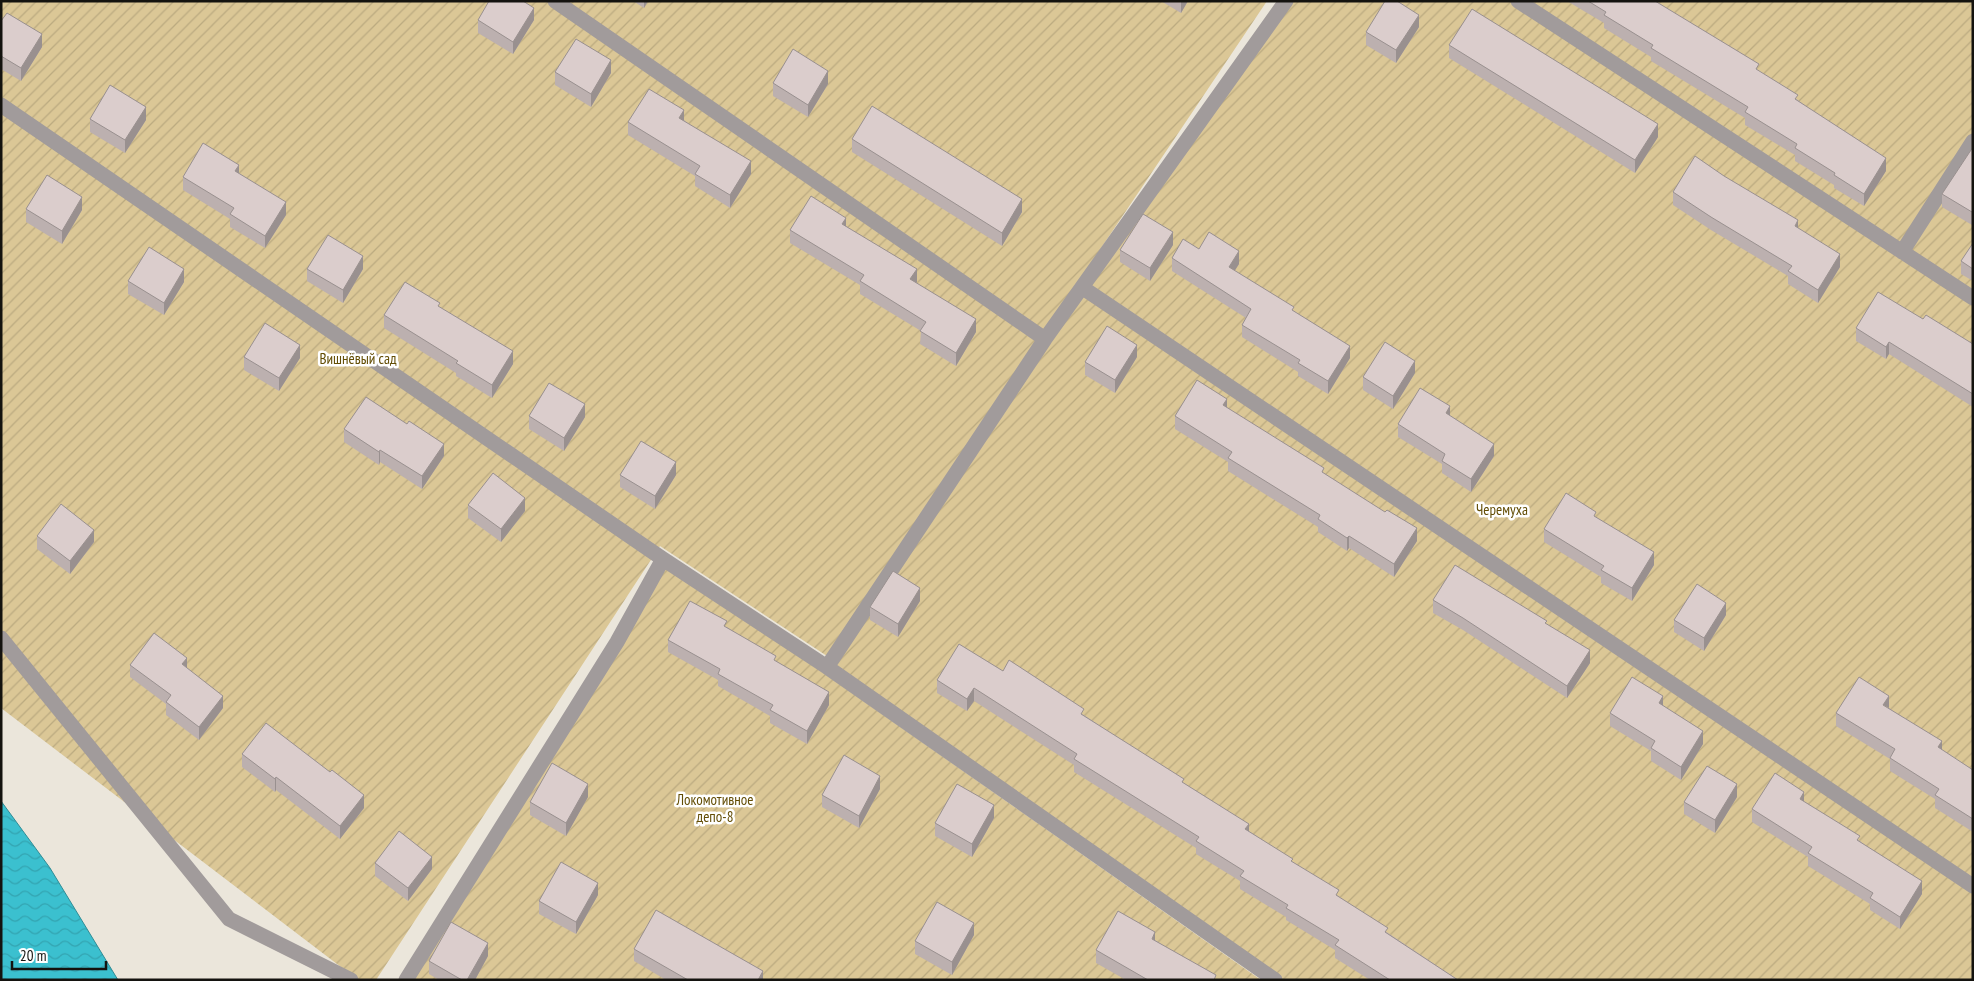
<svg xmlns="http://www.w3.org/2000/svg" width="1974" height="981" font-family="'PT Sans Narrow',sans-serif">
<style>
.garden{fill:url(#garden-furrows)}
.water{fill:url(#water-waves);stroke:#2f8c95}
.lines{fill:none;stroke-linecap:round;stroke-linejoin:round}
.minor{stroke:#a19b9b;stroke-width:15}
.wall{fill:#bcb0af}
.shaded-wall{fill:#99908f}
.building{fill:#dbcdcc;stroke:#99908f}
.labels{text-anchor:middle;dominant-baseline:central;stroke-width:5;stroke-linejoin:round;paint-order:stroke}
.park-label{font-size:15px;fill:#634d05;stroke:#fff}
</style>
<defs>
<pattern id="garden-furrows" width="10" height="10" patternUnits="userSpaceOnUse" patternTransform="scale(1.25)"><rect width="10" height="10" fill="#dbc796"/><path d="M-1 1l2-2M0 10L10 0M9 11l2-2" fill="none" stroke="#bbaa80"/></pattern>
<pattern id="water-waves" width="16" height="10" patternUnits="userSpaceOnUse" patternTransform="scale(1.25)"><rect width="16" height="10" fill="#3bc0cf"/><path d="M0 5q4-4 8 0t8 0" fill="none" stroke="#33a4b1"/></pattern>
</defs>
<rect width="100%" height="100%" fill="#ebe6db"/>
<!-- garden -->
<path class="garden" d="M1 1H1267L827 656 660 546 376 980H358L1 708Z
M1286 1H1973V980H1275L827 667Z
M664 561 1261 980H408Z"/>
<!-- water -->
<path class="water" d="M1 801 50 868 118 980H1Z"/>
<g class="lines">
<!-- minor -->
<path class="minor" d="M555 1 1045 339
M1518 1 1973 298
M1 105 663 559 827 667 1275 980
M1902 252 1973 141
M1083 288 1973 886
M1 638 229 919 351 980
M827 667 1045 339 1286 1
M406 980 617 642 663 559"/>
</g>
<!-- wall -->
<path class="wall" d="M633 1H648L644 8Z
M1161 1H1188L1181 13Z
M1567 1H1656L1759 71 1798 100 1886 171 1864 206 1834 188V185L1795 161V155L1745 125V118L1651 61V57L1604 28V23Z
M478 20H534L513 54 478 33Z
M1 21 42 47 21 81 1 69Z
M1419 27 1396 63 1366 45V32Z
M1449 45 1658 137 1635 173 1449 58Z
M555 72 611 73 591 107 555 85Z
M773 83 828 84 808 117 773 96Z
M90 119 146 120 125 153 90 132Z
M684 120 751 174 730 208 695 186V176L628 135V122Z
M852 139 1022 212 1002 246 852 152Z
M1973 147V224L1972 225 1942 207V194Z
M239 173 286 215 265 248 230 227V219L183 190V177Z
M1673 192 1840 267 1818 303 1788 284V276L1711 230 1673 205Z
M26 209 82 210 62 244 26 222Z
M846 226 917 282 916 283 976 332 956 366 920 344 921 331 860 294V285L790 243V230Z
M1973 243V281L1961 274V261Z
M1173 245 1150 281 1120 262V250Z
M1199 249 1239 264 1234 271 1294 311 1350 358 1328 394 1298 376V372L1242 337V325L1246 318 1172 271V258Z
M307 269H363L343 303 307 281Z
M128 281 184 282 164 315 128 294Z
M440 307 513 364 492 398 456 376V373L384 328V315Z
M1923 319 1973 344V407L1889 354 1886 359 1856 341V328Z
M244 357 300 358 279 391 244 370Z
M1137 357 1115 393 1085 375V362Z
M1415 373 1393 409 1363 390V377Z
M1227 408 1324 473 1417 541 1394 577 1349 548 1347 551 1318 532V527L1228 471V462L1175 429V416Z
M529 416 585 417 564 451 529 429Z
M1450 416 1494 456 1471 492 1442 473V464L1398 437V424Z
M407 424 444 456 422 489 380 462 379 465 344 442V429Z
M620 475H676L655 509 620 487Z
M468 505 525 511 501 542 468 518Z
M1596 517 1654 565 1632 601 1601 583V577L1544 542V529Z
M37 536 94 542 70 574 37 549Z
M1433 600 1547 624 1590 663 1567 698 1463 630 1433 613Z
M920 601 898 637 870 620V607Z
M1726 615 1704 651 1674 632V620Z
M727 627 776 662 829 705 807 744 770 723V716L718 686V680L668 652V640Z
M130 665 187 668 223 708 199 740 166 715V704L130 677Z
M1003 671 1084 715 1184 783 1249 831 1293 862 1388 933 1458 980H1370L1335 958V950L1286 920V917L1240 889V881L1196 854V848L1074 772V765L974 701 967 711 937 693V680Z
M1663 705 1703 744 1681 780 1651 761V751L1610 726V713Z
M1889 708 1942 750 1973 770V832L1935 808V799L1890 771V759L1836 726V713Z
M242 754 364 808 340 839 276 790 275 792 242 767Z
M880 789 859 828 822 807V795Z
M588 797 566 836 530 815V802Z
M1737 797 1715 833 1684 814V802Z
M1804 802 1860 841 1922 894 1900 929 1870 910V904L1808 866V857L1752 822V809Z
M994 818 972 857 935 836V823Z
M375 863 432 869 408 901 375 876Z
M598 895 576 934 539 914V901Z
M974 935 952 975 915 954V941Z
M1155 940 1216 980H1126L1096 963V950Z
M634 949 763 980H666L634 961Z
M488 956 475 980H439L429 974V961Z"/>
<!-- shaded-wall -->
<path class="shaded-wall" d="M644 1H648L644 8Z
M1181 1H1188L1181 13Z
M534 8V20L513 54V42Z
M1419 15V27L1396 63V50Z
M42 34V47L21 81V68Z
M611 60V73L591 107V94Z
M828 71V84L808 117V105Z
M146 107V120L125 153V140Z
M684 110V123L679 118Z
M1658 124V137L1635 173V160Z
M1886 158V171L1864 206V194Z
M751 161V174L730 208V195Z
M239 165V177L235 171Z
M82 197V210L62 244V231Z
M1022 199V212L1002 246V233Z
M286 202V215L265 248V236Z
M1973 211V224L1972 225V212Z
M846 218V231L842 224Z
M1798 220V233L1795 226Z
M1173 232V245L1150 281V268Z
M1239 251V264L1229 280V267Z
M1840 254V267L1818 303V290Z
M363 256V269L343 303V290Z
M184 269V282L164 315V303Z
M917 269V282L910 292V279Z
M976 319V332L956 366V353Z
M1889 342V354L1886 359V347Z
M300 345V358L279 391V378Z
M1137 345V357L1115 393V380Z
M1350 346V358L1328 394V381Z
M513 351V364L492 398V385Z
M1415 361V373L1393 409V396Z
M1227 399V412L1223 405Z
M585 404V417L564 451V438Z
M1450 406V419L1446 413Z
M444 444V456L422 489V476Z
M1494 444V456L1471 492V479Z
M380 450V462L379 465V452Z
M676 462V475L655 509V496Z
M525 498V511L501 542V529Z
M1417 528V541L1394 577V564Z
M94 530V542L70 574V561Z
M1349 536V548L1347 551V538Z
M1654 552V565L1632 601V588Z
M920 588V601L898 637V624Z
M1726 603V615L1704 651V638Z
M1590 650V663L1567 698V686Z
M187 658V671L182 664Z
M974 688V701L967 711V699Z
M829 692V705L807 744V731Z
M223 696V708L199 740V727Z
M1663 696V709L1659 703Z
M1889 696V708L1883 705Z
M1703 731V744L1681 780V767Z
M1942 741V754L1938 747Z
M880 776V789L859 828V816Z
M276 777V790L275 792V779Z
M588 784V797L566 836V823Z
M1737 784V797L1715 833V820Z
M1804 792V805L1800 799Z
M364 795V808L340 839V826Z
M994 805V818L972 857V844Z
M1249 824V837L1245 829Z
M432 857V869L408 901V888Z
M1922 881V894L1900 929V917Z
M598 883V895L576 934V922Z
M974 923V935L952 975V962Z
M1155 932V945L1152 939Z
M488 943V956L475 980H467Z
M763 971V980H758Z"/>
<!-- building -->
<path class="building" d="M489 1H523L534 8 513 42 478 20Z
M1385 1H1397L1419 15 1396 50 1366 32Z
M1588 1H1655L1759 64 1756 69 1798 95 1795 99 1886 158 1864 194 1834 175 1835 173 1795 148 1797 144 1745 112 1748 107 1651 48 1653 45 1604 15 1606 12Z
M1472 9 1658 124 1635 160 1449 45Z
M7 13 42 34 21 68 1 56V21Z
M576 39 611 60 591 94 555 72Z
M793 49 828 71 808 105 773 83Z
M110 85 146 107 125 140 90 119Z
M649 89 684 110 679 118 751 161 730 195 695 174 700 166 628 122Z
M872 106 1022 199 1002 233 852 139Z
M203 143 239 165 235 171 286 202 265 236 230 214 234 208 183 177Z
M1973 147V211L1972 212 1942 194Z
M1695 156 1724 176 1798 220 1795 226 1840 254 1818 290 1788 271 1792 266 1711 217 1673 192Z
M47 175 82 197 62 231 26 209Z
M811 196 846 218 842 224 917 269 910 279 976 319 956 353 920 331 926 322 860 281 864 275 790 230Z
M1143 214 1173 232 1150 268 1120 250Z
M1209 232 1239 251 1229 267 1294 307 1292 310 1350 346 1328 381 1298 363 1300 360 1242 325 1251 309 1172 258 1183 239 1199 249Z
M328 235 363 256 343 290 307 269Z
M1973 243V269L1961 261Z
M149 247 184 269 164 303 128 281Z
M405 282 440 303 438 306 513 351 492 385 456 363 458 361 384 315Z
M1878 292 1923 319 1926 315 1973 344V394L1889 342 1886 347 1856 328Z
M265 323 300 345 279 378 244 357Z
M1107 326 1137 345 1115 380 1085 362Z
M1385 342 1415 361 1393 396 1363 377Z
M1197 380 1227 399 1223 405 1324 468 1322 472 1385 512 1387 510 1417 528 1394 564 1349 536 1347 538 1318 519 1320 515 1228 458 1232 452 1175 416Z
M549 383 585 404 564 438 529 416Z
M1420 388 1450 406 1446 413 1494 444 1471 479 1442 461 1445 454 1398 424Z
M366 397 407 424 409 421 444 444 422 476 380 450 379 452 344 429Z
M641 441 676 462 655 496 620 475Z
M493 473 525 498 501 529 468 505Z
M1566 493 1596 512 1594 516 1654 552 1632 588 1601 570 1604 566 1544 529Z
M61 504 94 530 70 561 37 536Z
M1455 565 1547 621 1545 623 1590 650 1567 686 1463 618 1433 600Z
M893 571 920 588 898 624 870 607Z
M1697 584 1726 603 1704 638 1674 620Z
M690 601 727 621 724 626 776 656 774 660 829 692 807 731 770 710 773 705 718 674 720 669 668 640Z
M154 633 187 658 182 664 223 696 199 727 166 702 171 695 130 665Z
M959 644 1003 671 1009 660 1084 709 1081 714 1184 779 1182 782 1249 824 1245 829 1293 859 1291 861 1339 890 1336 895 1388 928 1385 932 1458 980H1390L1335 945 1339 940 1286 908 1288 905 1240 876 1244 871 1196 841 1199 837 1074 759 1077 754 974 688 967 699 937 680Z
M1632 677 1663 696 1659 703 1703 731 1681 767 1651 748 1655 741 1610 713Z
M1859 677 1889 696 1883 705 1942 741 1938 747 1973 770V819L1935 795 1939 789 1890 758 1895 749 1836 713Z
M266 723 330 772 332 770 364 795 340 826 276 777 275 779 242 754Z
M844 755 880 776 859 816 822 795Z
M552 763 588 784 566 823 530 802Z
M1707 766 1737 784 1715 820 1684 802Z
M1775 773 1804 792 1800 799 1860 836 1857 840 1922 881 1900 917 1870 898 1873 893 1808 853 1812 847 1752 809Z
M957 784 994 805 972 844 935 823Z
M399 831 432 857 408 888 375 863Z
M561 862 598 883 576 922 539 901Z
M937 902 974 923 952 962 915 941Z
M656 910 763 971 758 980H688L634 949Z
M1118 911 1155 932 1152 939 1216 975 1214 980H1148L1096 950Z
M451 922 488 943 467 980H462L429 961Z"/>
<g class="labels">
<!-- park labels -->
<g class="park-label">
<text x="358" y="358">Вишнёвый сад</text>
<text x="1502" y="509">Черемуха</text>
<text x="715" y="799">Локомотивное<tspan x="715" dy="17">депо-8</tspan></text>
</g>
</g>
<!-- border -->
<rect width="1974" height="981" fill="none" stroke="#14130f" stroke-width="5"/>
<!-- scale -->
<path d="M12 961v8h94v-8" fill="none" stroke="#14130f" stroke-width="2.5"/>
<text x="20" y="961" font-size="15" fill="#14130f" stroke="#ffffff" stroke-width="4" paint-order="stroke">20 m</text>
</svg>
